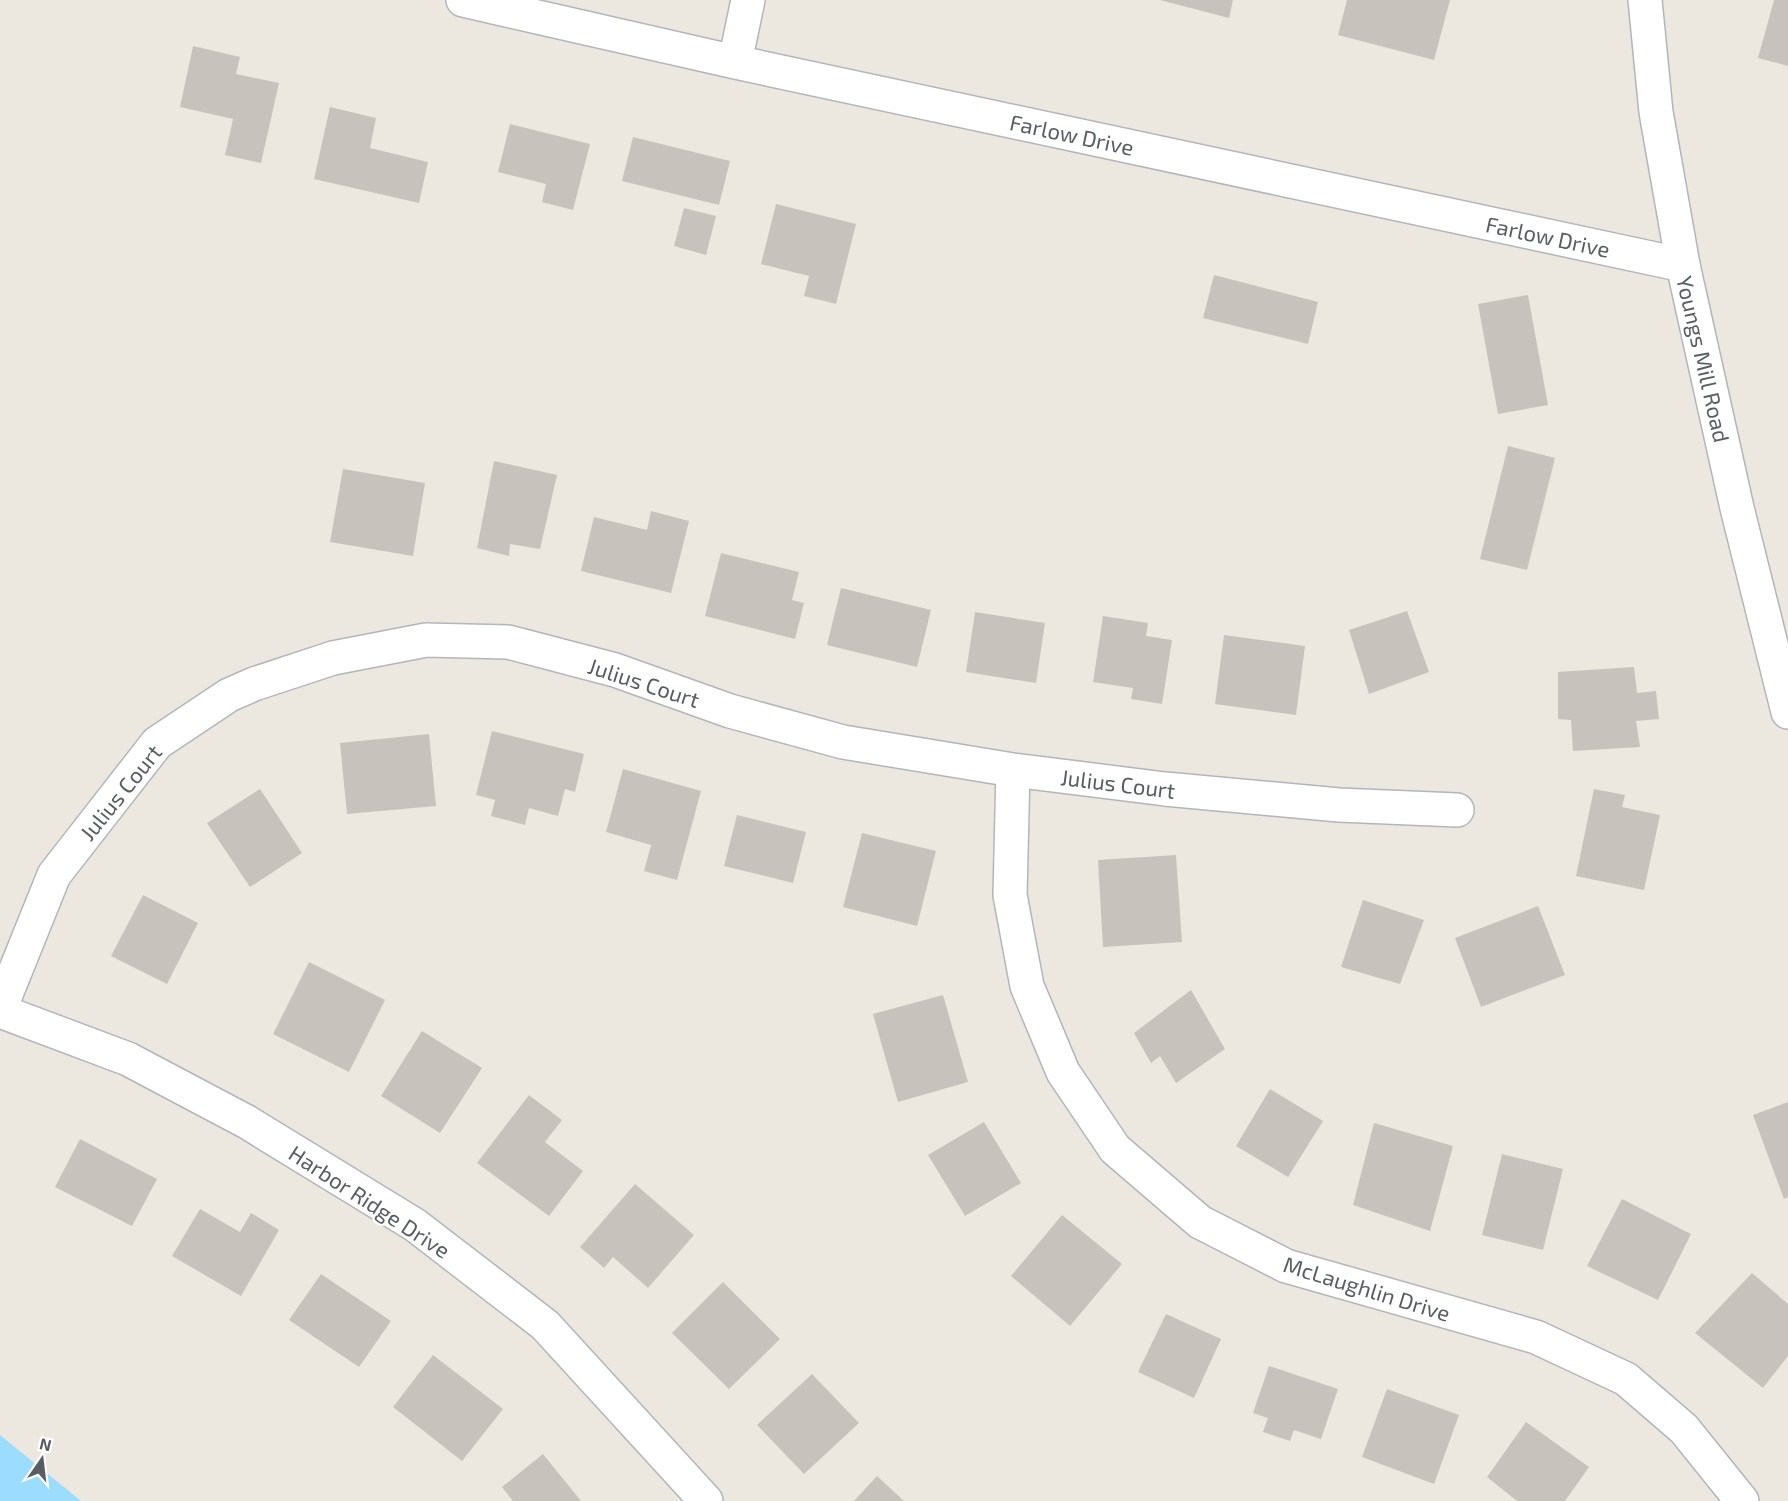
<svg xmlns="http://www.w3.org/2000/svg" width="1788" height="1501" font-family="'Exo 2',sans-serif">
<style>
.water{fill:#9cdcff}
.building{fill:#c7c3bc}
.lines{fill:none;stroke-linecap:round;stroke-linejoin:round}
.minor-casing{stroke:#b2b6bb;stroke-width:36}
.tertiary-casing{stroke:#b2b6bb;stroke-width:36}
.minor{stroke:#fff;stroke-width:33}
.tertiary{stroke:#fff;stroke-width:33}
.labels{text-anchor:middle;dominant-baseline:central;stroke-width:4.5;stroke-linejoin:round;paint-order:stroke}
.street-label{font-size:22px;fill:#585d61;stroke:#fff}
</style>
<rect width="100%" height="100%" fill="#ece8df"/>
<!-- water -->
<path class="water" d="M0 1435 81 1501H0Z"/>
<!-- building -->
<path class="building" d="M1160 0H1233L1229 18Z
M1347 0H1450L1434 60 1338 35Z
M1774 0H1788V66L1758 58Z
M193 46 240 57 236 74 279 83 261 163 225 155 233 119 180 107Z
M330 107 376 118 370 148 428 162 419 203 314 179Z
M510 124 590 144 573 210 542 202 546 184 498 172Z
M633 137 730 161 719 205 622 181Z
M776 204 856 224 836 304 804 296 809 276 761 264Z
M684 208 716 216 706 255 674 246Z
M1214 275 1318 302 1308 344 1203 318Z
M1528 295 1548 405 1498 414 1478 304Z
M1508 446 1555 458 1527 570 1480 559Z
M494 461 557 475 540 549 510 544 509 556 477 548Z
M343 469 425 483 413 556 330 542Z
M651 511 689 521 671 593 581 571 594 517 647 530Z
M721 553 799 572 792 600 804 603 795 639 705 616Z
M841 588 931 610 917 667 827 645Z
M1407 611 1429 672 1369 694 1349 630Z
M975 612 1045 623 1036 683 966 672Z
M1103 616 1148 623 1146 636 1172 640 1162 704 1131 699 1133 688 1093 682Z
M1224 635 1305 646 1296 715 1215 704Z
M1634 667 1637 693 1656 691 1659 719 1636 721 1640 747 1573 751 1571 720 1558 719V672Z
M492 731 584 754 575 792 565 789 558 816 529 808 525 825 491 816 495 800 476 795Z
M429 734 436 806 347 814 340 743Z
M623 769 701 791 677 880 644 871 651 845 606 832Z
M260 789 302 853 250 887 207 823Z
M1594 789 1625 795 1622 807 1660 815 1644 890 1576 876Z
M737 815 806 832 793 883 724 866Z
M862 833 936 851 917 926 843 907Z
M1176 855 1182 942 1103 947 1098 860Z
M143 895 198 923 167 984 111 956Z
M1363 900 1424 920 1400 984 1341 967Z
M1538 906 1565 975 1481 1007 1455 938Z
M309 962 385 1000 349 1072 273 1034Z
M1191 990 1225 1049 1176 1083 1160 1056 1151 1063 1134 1033Z
M943 995 968 1082 898 1102 873 1014Z
M422 1031 482 1068 440 1133 381 1096Z
M1270 1089 1323 1121 1288 1177 1236 1146Z
M529 1095 562 1120 545 1142 583 1171 549 1216 477 1163Z
M1788 1102V1197L1784 1199 1753 1115Z
M984 1122 1021 1183 965 1216 928 1155Z
M1374 1123 1453 1146 1430 1231 1353 1205Z
M80 1139 157 1179 132 1226 55 1187Z
M1502 1154 1563 1169 1543 1250 1482 1235Z
M635 1184 694 1235 648 1288 613 1257 604 1268 580 1247Z
M1622 1199 1691 1234 1658 1300 1587 1266Z
M200 1209 240 1232 251 1213 279 1230 241 1296 172 1256Z
M1062 1215 1122 1264 1070 1326 1011 1276Z
M1752 1273 1788 1304V1356L1763 1388 1695 1333Z
M321 1274 391 1321 359 1367 289 1320Z
M723 1282 780 1339 729 1389 672 1333Z
M1166 1314 1221 1339 1194 1398 1138 1372Z
M433 1355 503 1409 462 1461 393 1407Z
M1269 1366 1338 1389 1321 1439 1294 1430 1290 1441 1263 1432 1268 1418 1253 1413Z
M812 1374 859 1423 804 1474 757 1425Z
M1387 1389 1459 1415 1434 1484 1362 1457Z
M1526 1422 1589 1467 1565 1501H1517L1487 1477Z
M543 1454 581 1501H513L502 1487Z
M877 1476 904 1501H854Z"/>
<g class="lines">
<defs>
<path id="minor" d="M463 0 735 62 1683 265
M735 62 748 0
M1013 770 1010 895 1027 986 1063 1072 1115 1149 1200 1222 1286 1266 1536 1337 1626 1379 1684 1429 1742 1501
M0 1009 54 875 157 743 229 695 254 684 333 658 426 640 508 642 615 670 730 711 843 742 1013 770 1165 789 1339 805 1457 810
M0 1011 128 1059 247 1122 415 1225 545 1325 706 1501"/>
<path id="tertiary" d="M1645 0 1656 112 1683 265 1737 508 1788 712"/>
</defs>
<!-- minor casing -->
<use href="#minor" class="minor-casing"/>
<!-- tertiary casing -->
<use href="#tertiary" class="tertiary-casing"/>
<!-- minor -->
<use href="#minor" class="minor"/>
<!-- tertiary -->
<use href="#tertiary" class="tertiary"/>
</g>
<g class="labels">
<!-- street labels -->
<g class="street-label">
<text transform="translate(1072 134) rotate(12)">Farlow Drive</text>
<text transform="translate(1548 236) rotate(12)">Farlow Drive</text>
<text transform="translate(1704 359) rotate(77)">Youngs Mill Road</text>
<text transform="translate(644 682) rotate(18)">Julius Court</text>
<text transform="translate(1118 783) rotate(7)">Julius Court</text>
<text transform="translate(120 792) rotate(-51)">Julius Court</text>
<text transform="translate(370 1201) rotate(33)">Harbor Ridge Drive</text>
<text transform="translate(1367 1288) rotate(17)">McLaughlin Drive</text>
</g>
</g>
<!-- north arrow -->
<g transform="translate(42 1459) rotate(14)" stroke="#ffffff" stroke-width="4.5" paint-order="stroke">
<path d="M0-4.5L10 22L0 15L-10 22Z" fill="#585d61"/>
<text y="-9" font-size="16" font-weight="bold" text-anchor="middle" fill="#585d61">N</text>
</g>
</svg>
